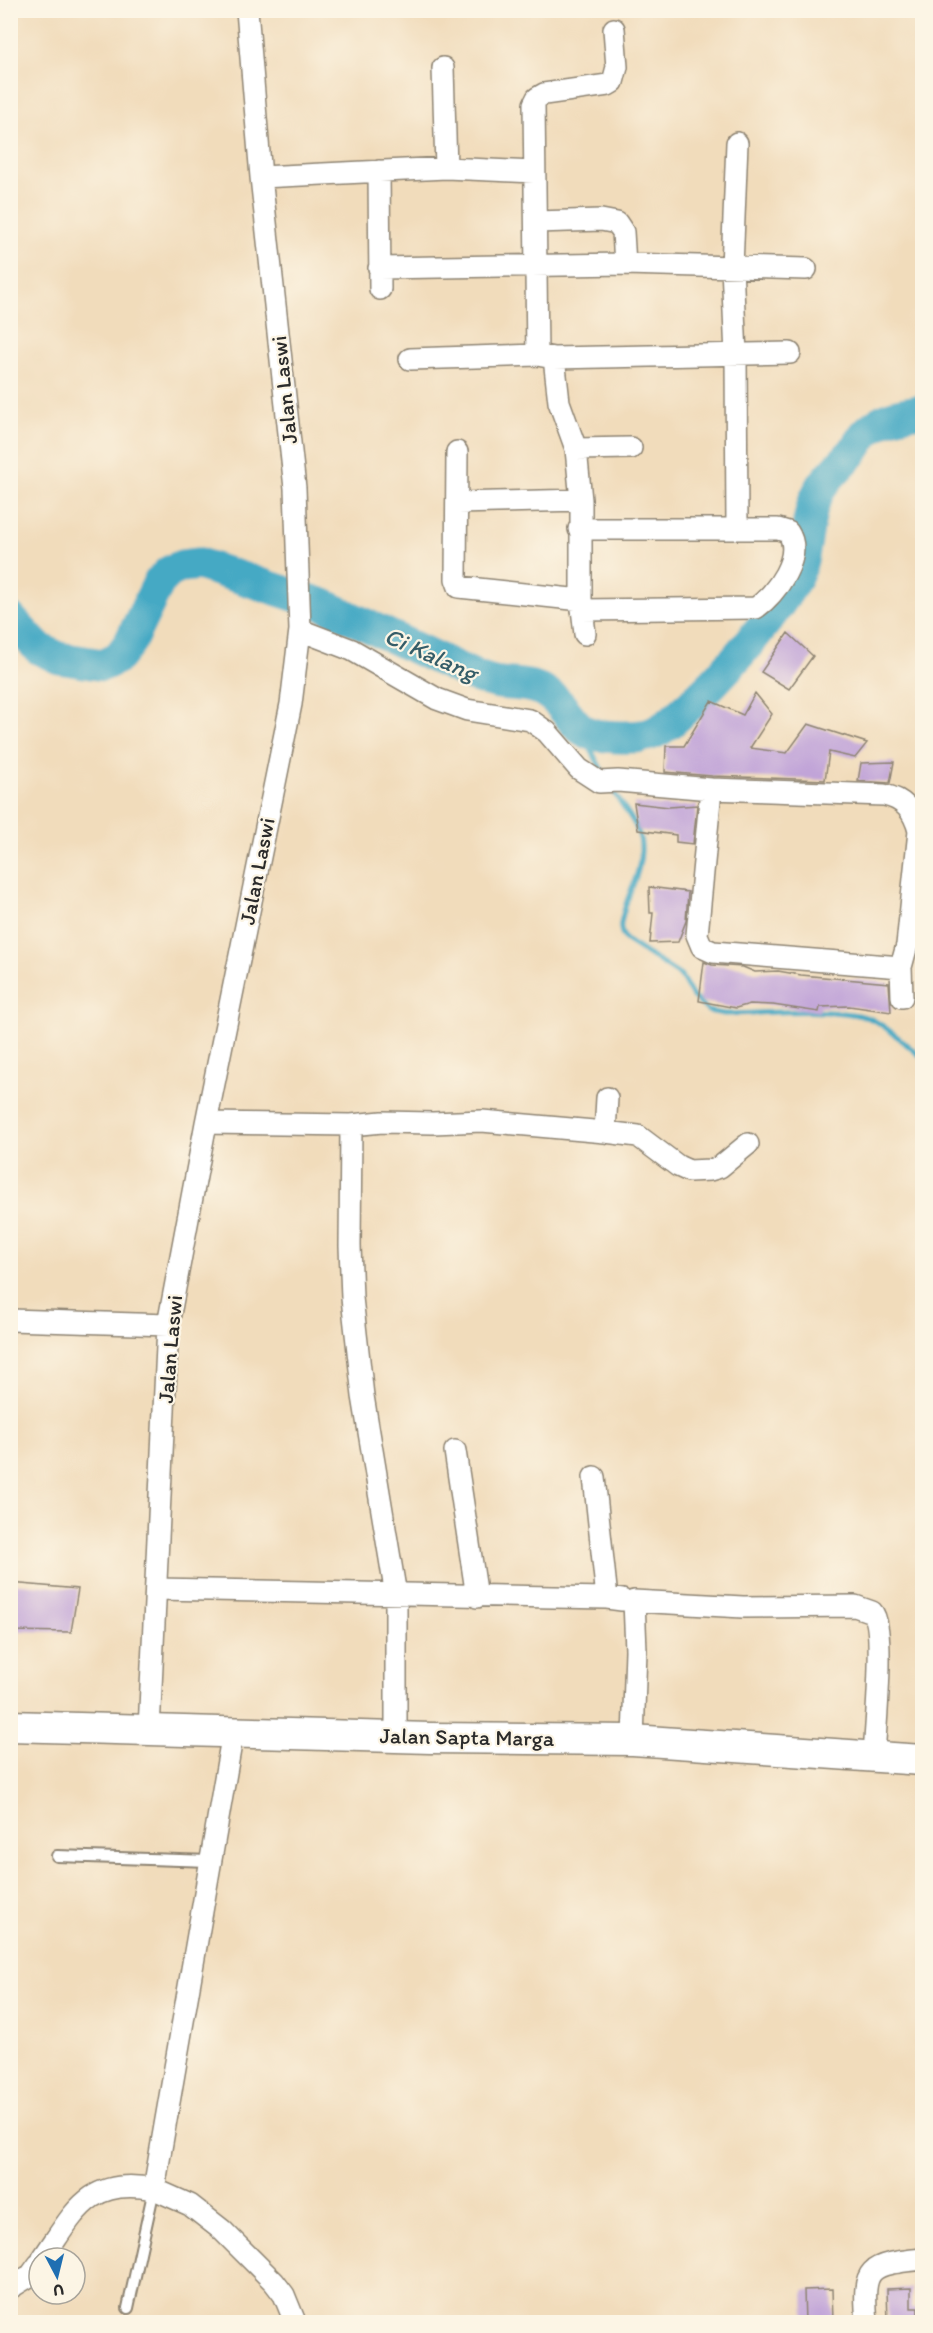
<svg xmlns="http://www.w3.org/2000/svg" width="933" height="2333" font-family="Itim,sans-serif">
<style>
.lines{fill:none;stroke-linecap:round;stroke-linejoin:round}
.stream{stroke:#44a9c4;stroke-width:5}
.river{stroke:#44a9c4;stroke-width:33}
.building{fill:#c1a4d8}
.service-casing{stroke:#8e8473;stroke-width:14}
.minor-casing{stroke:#8e8473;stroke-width:24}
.secondary-casing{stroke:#8e8473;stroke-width:33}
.service{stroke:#fff;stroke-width:10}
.minor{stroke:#fff;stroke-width:21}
.secondary{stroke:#fff;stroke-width:30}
.labels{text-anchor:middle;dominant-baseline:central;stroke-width:4.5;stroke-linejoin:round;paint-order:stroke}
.street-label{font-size:22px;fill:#2b2b2b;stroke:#fcf5e5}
.water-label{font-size:24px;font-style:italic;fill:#355d68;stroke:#fcf5e5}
</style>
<rect width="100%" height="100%" fill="#fcf5e5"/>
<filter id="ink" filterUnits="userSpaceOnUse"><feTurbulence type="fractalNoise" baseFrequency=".0167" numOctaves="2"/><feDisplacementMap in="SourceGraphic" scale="12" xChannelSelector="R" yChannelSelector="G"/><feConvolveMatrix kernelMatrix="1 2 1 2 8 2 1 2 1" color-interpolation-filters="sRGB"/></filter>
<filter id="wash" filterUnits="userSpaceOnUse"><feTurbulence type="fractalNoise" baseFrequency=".008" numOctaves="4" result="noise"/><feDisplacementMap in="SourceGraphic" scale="24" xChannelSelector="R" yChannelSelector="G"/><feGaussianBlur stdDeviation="1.35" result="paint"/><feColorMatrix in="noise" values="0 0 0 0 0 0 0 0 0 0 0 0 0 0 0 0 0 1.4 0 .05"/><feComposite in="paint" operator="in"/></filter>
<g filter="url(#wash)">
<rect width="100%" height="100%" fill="#f1dcbb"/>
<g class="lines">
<!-- stream -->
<path class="stream" d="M585 733 588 744 605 776
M611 787C620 805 640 824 641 845 643 873 625 896 621 923 620 929 622 935 626 940L681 976 693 997 708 1011 724 1014C758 1014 843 1006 871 1019 890 1028 906 1045 922 1057"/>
<!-- river -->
<path class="river" d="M10 618 38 648 59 658 103 665 119 657 130 642 159 582 169 572 182 566 199 564 324 605 474 676C482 678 491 682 500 683 516 685 534 684 548 694 571 709 571 734 603 736 618 737 639 739 653 733 667 728 678 715 689 706 721 677 745 650 771 615 781 601 791 589 798 573 807 551 806 525 814 502 821 482 835 471 849 456 856 450 859 441 865 434 880 417 901 413 922 411"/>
</g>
<g id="blocks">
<!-- building -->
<path class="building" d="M788 633 813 656 789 689 761 672Z
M755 693 772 714 750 748 787 753 808 724 867 743 855 758 829 752 825 780 712 776 665 772 666 746H684L711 701 743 715Z
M894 762 890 783 858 781 861 763Z
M634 803 669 807 697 805 693 844 676 842V835L638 830Z
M649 887 688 892 686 921 678 942 650 943 653 913H650Z
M704 962 712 965 743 967 755 972 778 971 801 975 889 983 891 1012 849 1006 820 1007 819 1012 773 1005 750 1004 736 1008 699 1001Z
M10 1583 78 1589 71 1632 10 1631Z
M911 2288V2308H918V2322H888L887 2289Z
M832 2289 833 2322H805L804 2290Z"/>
</g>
</g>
<g filter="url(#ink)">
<use href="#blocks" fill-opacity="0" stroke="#8e8473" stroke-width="1.5"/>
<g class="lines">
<defs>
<path id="service" d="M57 1856 210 1861
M128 2308 154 2189"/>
<path id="minor" d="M443 68 446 168
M379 171 380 289
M261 177 446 168 534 172
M536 222 601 220 617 223 623 232 625 264
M379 268 625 264 806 269
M537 355 534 104 537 98 544 94 608 85 613 82 617 67 614 29
M554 358 790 353
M410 359 537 355 554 358 559 402 576 449 581 500V600L585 634
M576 449 631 448
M457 452 456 579 459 587 581 600
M458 503 581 500
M737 528 736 355 732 267 737 143
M579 529H778L788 532C804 556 776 594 756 608L582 610
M300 630 352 650 437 699 467 710 530 720 547 732 579 769 599 782 618 781 711 789 884 795C904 799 914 811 919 831L907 945 901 967 902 997
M711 789 697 935 702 947 713 952 901 967
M206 1123 351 1125 382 1122 433 1123 482 1121 605 1132 638 1136 678 1166 689 1171 710 1170 720 1167 748 1144
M351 1125 350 1246 352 1298 363 1396 396 1595V1736
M605 1132 607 1098
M10 1320 168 1325
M455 1451 477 1597
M594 1477 607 1598 622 1600
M157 1589 607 1598
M149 1730 168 1325 206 1123 291 704 300 630 295 488 261 177 247 10
M233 1732 154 2189 190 2205 222 2230 274 2282 284 2295 295 2322
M633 1740 636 1650 634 1601 743 1607 855 1606 872 1612C886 1626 875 1731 874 1756
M43 2258C75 2212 89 2176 154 2189
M10 2288 31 2275 39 2264
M867 2322C862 2266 868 2265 922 2259"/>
<path id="secondary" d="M10 1726 430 1738 633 1740 922 1760"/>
</defs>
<!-- service casing -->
<use href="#service" class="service-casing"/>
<!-- minor casing -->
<use href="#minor" class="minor-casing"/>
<!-- secondary casing -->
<use href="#secondary" class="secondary-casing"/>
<!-- service -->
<use href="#service" class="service"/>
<!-- minor -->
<use href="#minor" class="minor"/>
<!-- secondary -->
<use href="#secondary" class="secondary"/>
</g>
</g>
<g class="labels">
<!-- street labels -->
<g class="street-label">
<text transform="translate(284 390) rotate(-96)">Jalan Laswi</text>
<text transform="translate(257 871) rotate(-79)">Jalan Laswi</text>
<text transform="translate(170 1349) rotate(-85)">Jalan Laswi</text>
<text transform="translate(467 1737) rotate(1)">Jalan Sapta Marga</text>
</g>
<!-- water labels -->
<g class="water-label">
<text transform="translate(431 654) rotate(24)">Ci Kalang</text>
</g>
</g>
<!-- margin -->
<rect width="933" height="2333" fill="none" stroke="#fcf5e5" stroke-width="36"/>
<!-- north arrow -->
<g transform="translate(57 2276) rotate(173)"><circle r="28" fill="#fcf5e5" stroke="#a8a49b" stroke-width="1.5"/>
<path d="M0-4.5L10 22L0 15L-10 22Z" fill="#1f6fb2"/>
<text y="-9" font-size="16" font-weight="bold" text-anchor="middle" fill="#2b2b2b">U</text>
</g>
</svg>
